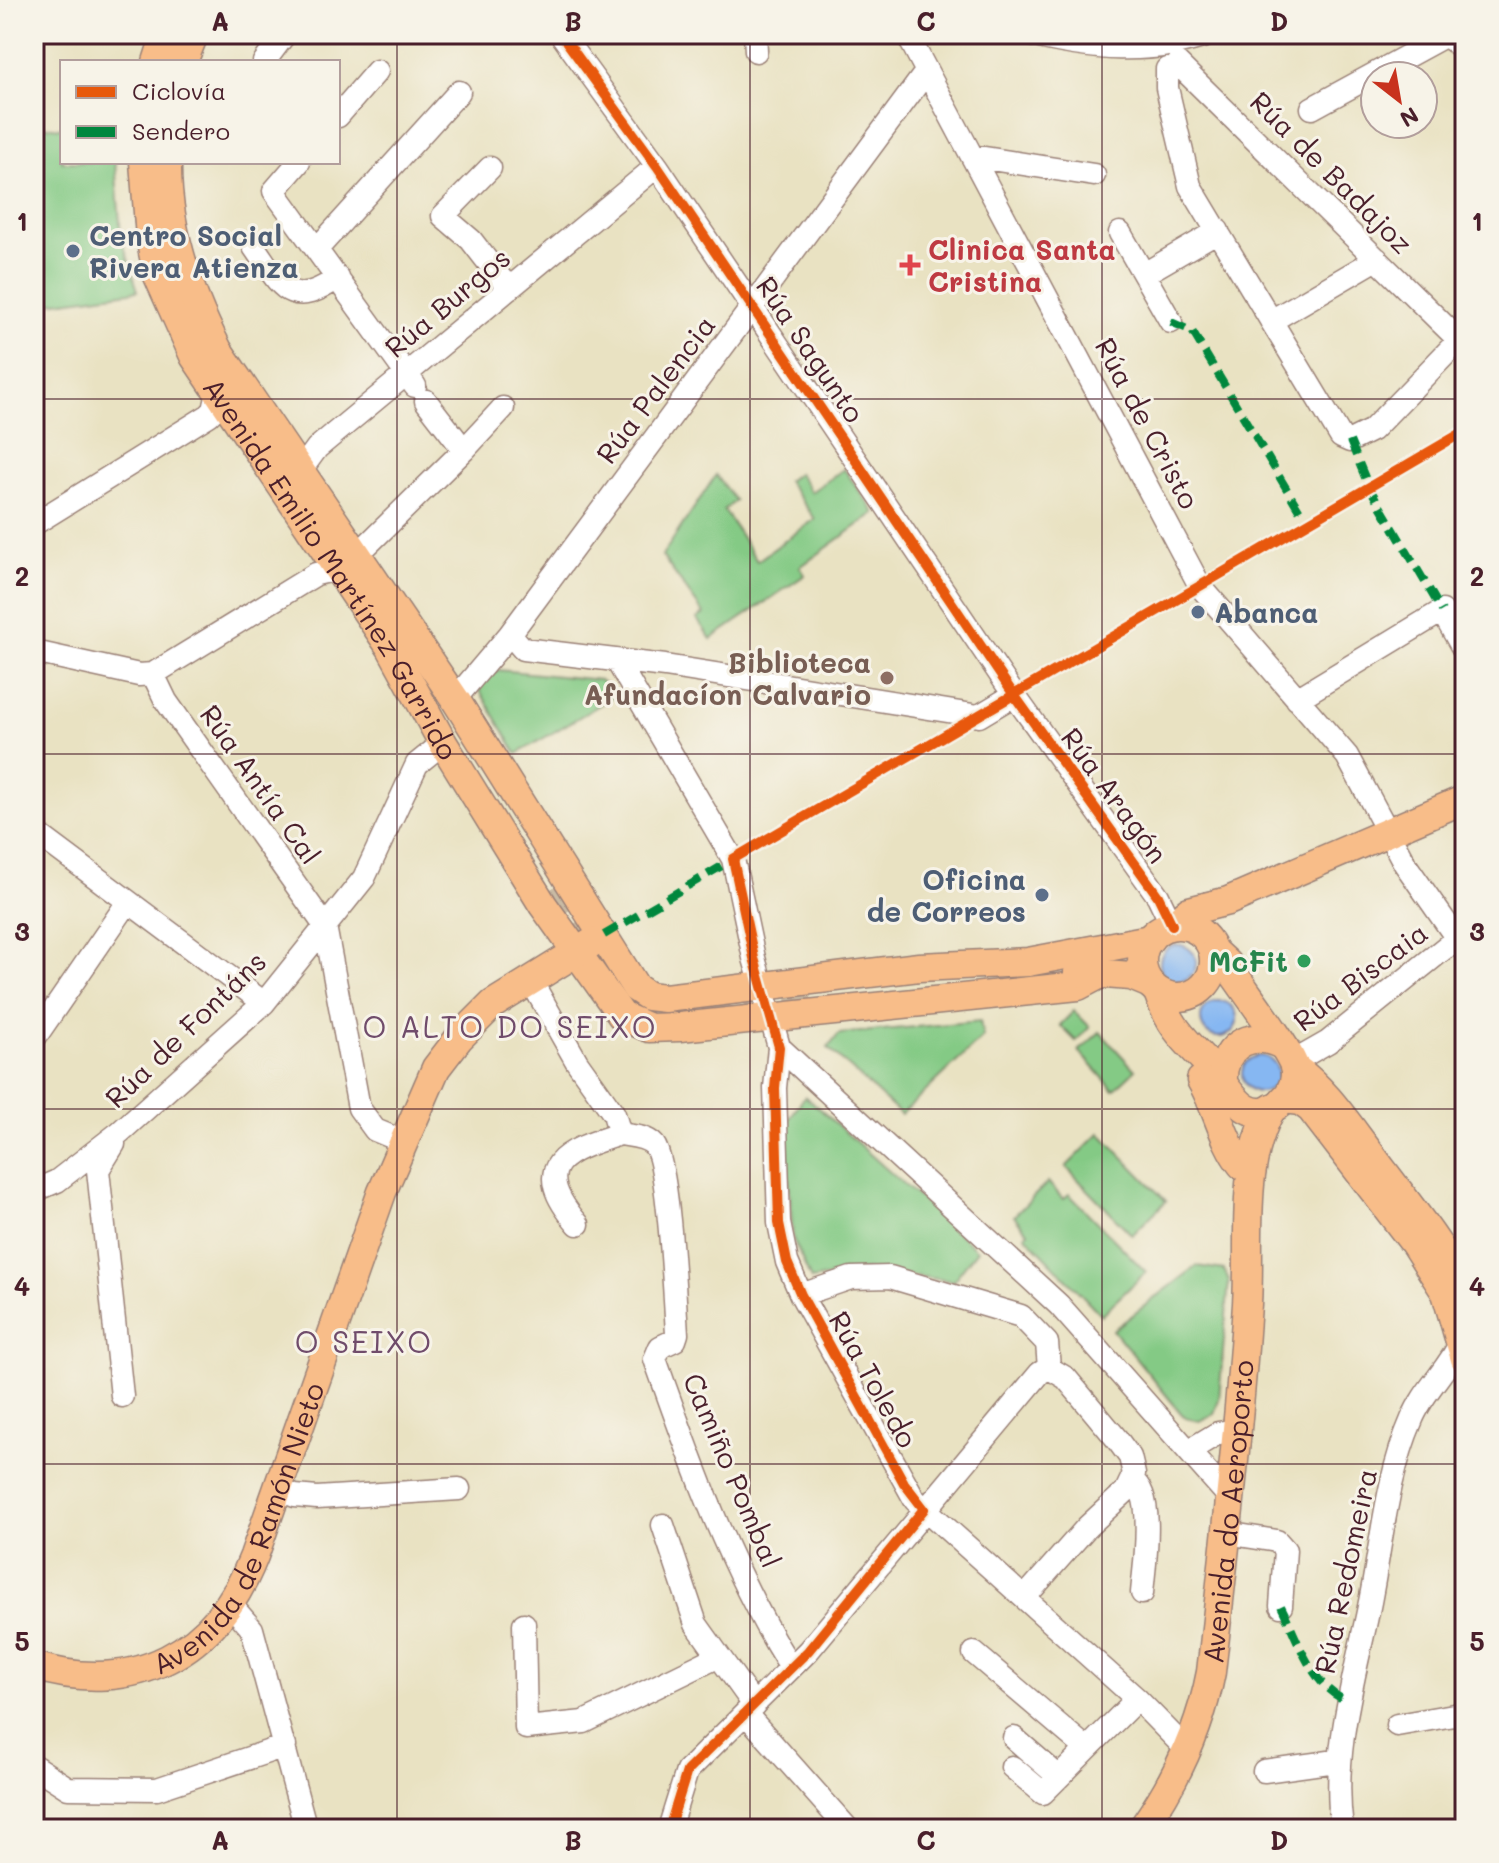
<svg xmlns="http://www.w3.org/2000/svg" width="1499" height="1863" font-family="Mali,sans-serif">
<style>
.green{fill:#84ca85;stroke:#677458;stroke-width:2}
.water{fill:#86b7f2;stroke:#686b8e;stroke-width:2}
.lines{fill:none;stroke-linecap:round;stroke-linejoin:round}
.major-tunnel{stroke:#c9bba4;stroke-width:28;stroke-dasharray:28 14;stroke-linecap:butt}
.minor-casing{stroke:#9a8076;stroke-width:25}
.major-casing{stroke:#9a8076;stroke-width:31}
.minor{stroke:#fff;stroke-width:22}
.major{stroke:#f8bd89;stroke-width:28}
.quiet{stroke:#00873e;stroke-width:8;stroke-dasharray:16 8;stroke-linecap:butt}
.cycleway-casing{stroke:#f7f3e8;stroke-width:15}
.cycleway{stroke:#e8590c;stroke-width:10}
.grid{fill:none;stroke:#4a1f2b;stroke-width:2;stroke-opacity:0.55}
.service-dot{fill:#5c6f8a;stroke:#f7f3e8;stroke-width:3}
.health-dot{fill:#e0444e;stroke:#f7f3e8;stroke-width:3}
.education-dot{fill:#8d6e63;stroke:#f7f3e8;stroke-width:3}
.leisure-dot{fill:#2e9e5b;stroke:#f7f3e8;stroke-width:3}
.labels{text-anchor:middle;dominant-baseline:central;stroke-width:6;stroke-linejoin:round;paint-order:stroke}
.street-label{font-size:28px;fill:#4a1f2b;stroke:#f7f3e8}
.service-label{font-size:28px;font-weight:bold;fill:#4e5e75;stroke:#f7f3e8;text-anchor:start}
.health-label{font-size:28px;font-weight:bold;fill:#be3a42;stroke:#f7f3e8;text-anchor:start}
.education-label{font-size:28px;font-weight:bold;fill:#785e54;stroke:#f7f3e8;text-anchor:end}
.leisure-label{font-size:28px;font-weight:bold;fill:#27864d;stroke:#f7f3e8;text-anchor:end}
.neighbourhood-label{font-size:30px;letter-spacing:2px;fill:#704c6b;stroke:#f7f3e8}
.neatline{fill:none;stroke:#4a1f2b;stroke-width:3}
.grid-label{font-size:26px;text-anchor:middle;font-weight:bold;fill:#4a1f2b}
</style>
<rect width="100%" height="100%" fill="#f7f3e8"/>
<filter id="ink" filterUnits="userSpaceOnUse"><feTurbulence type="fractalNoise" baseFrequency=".0125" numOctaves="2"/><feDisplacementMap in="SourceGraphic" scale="16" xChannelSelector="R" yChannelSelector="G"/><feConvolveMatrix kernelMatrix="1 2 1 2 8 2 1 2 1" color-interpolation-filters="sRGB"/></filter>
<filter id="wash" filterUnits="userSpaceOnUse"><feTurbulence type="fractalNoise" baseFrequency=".006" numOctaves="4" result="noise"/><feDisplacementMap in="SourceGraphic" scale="32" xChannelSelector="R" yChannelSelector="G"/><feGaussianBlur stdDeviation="1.8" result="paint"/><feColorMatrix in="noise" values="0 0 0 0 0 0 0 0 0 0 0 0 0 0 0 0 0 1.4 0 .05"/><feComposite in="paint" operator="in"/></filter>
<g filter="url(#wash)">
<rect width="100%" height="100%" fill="#e9e2c2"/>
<!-- green -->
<path class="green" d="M34 125 62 128V162H115L121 236 138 291 34 305Z
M844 469 875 513 800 567 805 575 711 639 697 619 704 614 662 556 716 475 735 501 724 510 757 561 815 519 787 481 798 473 811 492Z
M498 670 600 680 618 694 517 754 476 684Z
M1074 1011 1090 1027 1076 1041 1060 1025Z
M980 1021 983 1037 901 1115 828 1048 839 1034Z
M1100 1032 1135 1070 1114 1090 1079 1051Z
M805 1096 977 1250 953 1281 867 1270 811 1280 793 1239 785 1125Z
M1100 1133 1166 1201 1132 1235 1066 1167Z
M1048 1182 1063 1199 1069 1194 1146 1272 1101 1315 1025 1235 1028 1232 1014 1216Z
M1197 1266 1224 1270 1229 1280 1219 1399 1214 1414 1200 1421 1185 1418 1113 1330Z"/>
<!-- water -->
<path class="water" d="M1160 963a18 18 0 1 1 36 0a18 18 0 1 1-36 0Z
M1201 1019a18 18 0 1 1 36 0a18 18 0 1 1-36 0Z
M1242 1074a18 18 0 1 1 36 0a18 18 0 1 1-36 0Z"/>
</g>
<g filter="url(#ink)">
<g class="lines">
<!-- major-tunnel -->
<path class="major-tunnel" d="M554 887C577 923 598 970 630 998 659 1023 771 1000 811 996"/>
<defs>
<path id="minor" d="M561 34 657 166 1014 695 1158 896 1172 925
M755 34 756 51
M907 34 1200 586 1347 756 1405 864 1465 950
M1027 34C1088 50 1151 56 1211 34
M1444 34 1465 50
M264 62 285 34
M1178 64 1459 340
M1167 69V88L1190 186 1341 437 1350 441 1372 430 1465 334
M1312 108 1446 35
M338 116 377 71
M972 156 1094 175
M299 162 274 191 415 386
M490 168 443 216 471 240 509 289
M1120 233 1171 322
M254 247C282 287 289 311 338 278
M317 249 459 92
M1144 274 1218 231
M1271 321 1377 259
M464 450 503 408
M293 481 317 448 657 166
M34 524 209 415 214 410 218 393
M357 555 464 450 426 401
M510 634 523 649 665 666 979 716 1014 695
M34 655 39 653 139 675 153 674 316 574 329 571 344 576
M617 661 733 859 754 958 779 1047 775 1088 779 1223 787 1262 801 1295 915 1500 1137 1699 1188 1751
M153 674 166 701 325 926 359 1108 375 1130 404 1142
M455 699 510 634 926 72
M1297 699 1442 611 1465 652
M34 831 264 1003
M530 979 577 1062 614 1114 620 1134C631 1136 646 1136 654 1145 669 1164 675 1303 677 1334L675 1340 660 1347 655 1359C692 1464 731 1573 791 1668
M34 1039 128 902
M779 1047 1059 1305 1230 1498
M1293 1062 1328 1042 1446 947 1465 941
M114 1144 98 1170 122 1396
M34 1191 57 1181 120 1132 264 1003 364 878 417 764 443 743
M578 1224C527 1165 565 1151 620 1134
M801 1295 851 1278 890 1277 1021 1316 1047 1343 1049 1368
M1190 1450 1218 1433 1236 1430
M1133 1481C1156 1496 1144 1568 1142 1593
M277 1489 295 1496 317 1498 459 1489
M663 1525 696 1624 754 1705
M1226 1533 1277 1541 1285 1550 1281 1606
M1025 1597 1087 1527 1126 1491 1134 1474 1130 1457 1116 1438 1066 1378 1049 1368
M231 1605 252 1629 306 1829
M524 1624 526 1728 584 1722 717 1657
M974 1653 1087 1749
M746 1714 848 1829
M1397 1725 1465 1713
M1014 1738 1059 1777
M34 1766 68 1788 157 1789 285 1746
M1012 1767 1043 1793 1137 1699
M1264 1771 1329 1762 1340 1767
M669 1829 687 1771 808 1651 1040 1373 1049 1368
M1342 1829C1331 1751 1355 1677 1370 1602 1382 1541 1387 1476 1412 1419 1424 1390 1447 1371 1461 1342"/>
<g id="major">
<path d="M157 62 166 34"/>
<path d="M183 62 194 34"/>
<path id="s1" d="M144 162 150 238 158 276 194 356 391 648 443 743 543 905 622 1016 649 1028 680 1027 1078 986 1097 976"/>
<path d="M167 162C166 227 189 293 218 350L455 699 636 988 648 996 665 998 919 967 1028 962 1150 939"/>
<circle cx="1178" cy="961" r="36"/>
<path d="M1172 925 1189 911 1228 901 1465 799"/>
<path d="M1078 972 1131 976 1148 983"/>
<path d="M1158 992C1170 1028 1185 1040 1210 1066 1229 1088 1247 1134 1284 1100 1293 1091 1297 1077 1294 1066 1290 1050 1239 983 1227 964L1214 952"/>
<path d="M1294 1067C1326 1090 1348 1125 1372 1156 1404 1199 1439 1241 1465 1289"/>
<path d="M1201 1080C1217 1107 1223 1142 1242 1165"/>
<path d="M1223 1083C1221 1048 1248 1029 1280 1044"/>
<path d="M1284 1099 1300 1101 1311 1109 1414 1243 1446 1293 1465 1359"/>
<path id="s2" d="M34 1666C134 1697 217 1653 254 1556L382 1192 436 1068 459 1038 493 1004 593 942"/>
<path id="s3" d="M1142 1829C1176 1781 1200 1730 1211 1672 1225 1549 1239 1427 1247 1304 1251 1239 1239 1166 1272 1108"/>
</g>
</defs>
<!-- minor casing -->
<use href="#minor" class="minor-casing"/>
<!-- major casing -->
<use href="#major" class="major-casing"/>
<!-- minor -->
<use href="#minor" class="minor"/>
<!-- major -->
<use href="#major" class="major"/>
<!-- quiet -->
<path class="quiet" d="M1171 322 1192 331 1307 523
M1350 441 1369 487 1442 611
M604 935 739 856
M1281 1606C1298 1639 1311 1687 1347 1701"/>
<defs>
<path id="cycleway" d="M561 34 657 166 1014 695 1158 896 1172 925
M669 1829 687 1771 808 1651 924 1509 904 1483 801 1295 787 1262 779 1223 775 1088 779 1047 754 958 733 859 1465 431"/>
</defs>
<!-- cycleway casing -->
<use href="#cycleway" class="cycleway-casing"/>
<!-- cycleway -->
<use href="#cycleway" class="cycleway"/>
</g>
</g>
<!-- grid -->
<path class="grid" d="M397 34V1829M750 34V1829M1102 34V1829M34 399H1465M34 754H1465M34 1109H1465M34 1464H1465"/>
<!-- markers -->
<g class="service-dot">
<circle cx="73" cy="251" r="8"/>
<circle cx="1198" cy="612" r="8"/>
<circle cx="1042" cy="895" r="8"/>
</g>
<path class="health-dot" d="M906 253h8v8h8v8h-8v8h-8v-8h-8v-8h8z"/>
<circle class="education-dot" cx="887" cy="678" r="8"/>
<circle class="leisure-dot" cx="1304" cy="961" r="8"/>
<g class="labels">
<!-- street labels -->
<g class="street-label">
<text transform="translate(1332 172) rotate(45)">Rúa de Badajoz</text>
<text transform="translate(447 302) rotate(-40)">Rúa Burgos</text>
<text transform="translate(811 349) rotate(56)">Rúa Sagunto</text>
<text transform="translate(655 389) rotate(-53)">Rúa Palencia</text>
<text transform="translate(1148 423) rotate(62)">Rúa de Cristo</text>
<text stroke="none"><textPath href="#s1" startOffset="456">Avenida Emilio Martínez Garrido</textPath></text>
<text transform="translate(261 784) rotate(55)">Rúa Antía Cal</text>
<text transform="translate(1115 795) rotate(54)">Rúa Aragón</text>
<text transform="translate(1360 976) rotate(-37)">Rúa Biscaia</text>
<text transform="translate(185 1029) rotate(-44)">Rúa de Fontáns</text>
<text transform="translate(874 1379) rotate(61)">Rúa Toledo</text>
<text transform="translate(733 1470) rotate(67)">Camiño Pombal</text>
<text stroke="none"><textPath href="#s3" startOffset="334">Avenida do Aeroporto</textPath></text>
<text stroke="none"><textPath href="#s2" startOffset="290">Avenida de Ramón Nieto</textPath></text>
<text transform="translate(1345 1571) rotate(-78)">Rúa Redomeira</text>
</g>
<!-- service labels -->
<g class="service-label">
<text x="89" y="235">Centro Social<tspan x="89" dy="32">Rivera Atienza</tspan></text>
<text x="1214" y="612">Abanca</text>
<text x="1026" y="879" text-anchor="end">Oficina<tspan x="1026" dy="32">de Correos</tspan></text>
</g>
<!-- health labels -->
<g class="health-label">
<text x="928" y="249">Clinica Santa<tspan x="928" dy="32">Cristina</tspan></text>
</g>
<!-- education labels -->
<g class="education-label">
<text x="871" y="662">Biblioteca<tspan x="871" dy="32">Afundacíon Calvario</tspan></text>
</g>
<!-- leisure labels -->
<g class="leisure-label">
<text x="1288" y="961">McFit</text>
</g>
<!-- neighbourhood labels -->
<g class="neighbourhood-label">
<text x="510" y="1026">O ALTO DO SEIXO</text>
<text x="364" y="1341">O SEIXO</text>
</g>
</g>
<!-- margin -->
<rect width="1499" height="1863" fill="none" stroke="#f7f3e8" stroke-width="88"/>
<!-- legend -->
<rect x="60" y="60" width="280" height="104" fill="#f7f3e8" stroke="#b29e9c" stroke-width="2"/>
<rect x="76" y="86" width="40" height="12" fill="#e8590c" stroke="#b29e9c" stroke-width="2"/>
<text x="132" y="100" font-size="24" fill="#4a1f2b">Ciclovía</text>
<rect x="76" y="126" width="40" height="12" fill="#00873e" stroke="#b29e9c" stroke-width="2"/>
<text x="132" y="140" font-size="24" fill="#4a1f2b">Sendero</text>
<!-- north arrow -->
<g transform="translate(1399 100) rotate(149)"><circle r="38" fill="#f7f3e8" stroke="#b29e9c" stroke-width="2"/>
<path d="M0-6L14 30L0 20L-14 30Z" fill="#c8321e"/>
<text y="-12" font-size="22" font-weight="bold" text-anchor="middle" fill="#4a1f2b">N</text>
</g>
<rect x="44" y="44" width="1411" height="1775" class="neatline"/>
<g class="grid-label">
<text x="220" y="31">A</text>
<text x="573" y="31">B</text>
<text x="926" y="31">C</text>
<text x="1279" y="31">D</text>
<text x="22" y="231">1</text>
<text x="1477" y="231">1</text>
<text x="22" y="586">2</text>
<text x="1477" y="586">2</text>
<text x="22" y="941">3</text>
<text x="1477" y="941">3</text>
<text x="22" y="1296">4</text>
<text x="1477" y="1296">4</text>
<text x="22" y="1651">5</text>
<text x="1477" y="1651">5</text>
<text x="220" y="1850">A</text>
<text x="573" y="1850">B</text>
<text x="926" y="1850">C</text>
<text x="1279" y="1850">D</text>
</g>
</svg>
